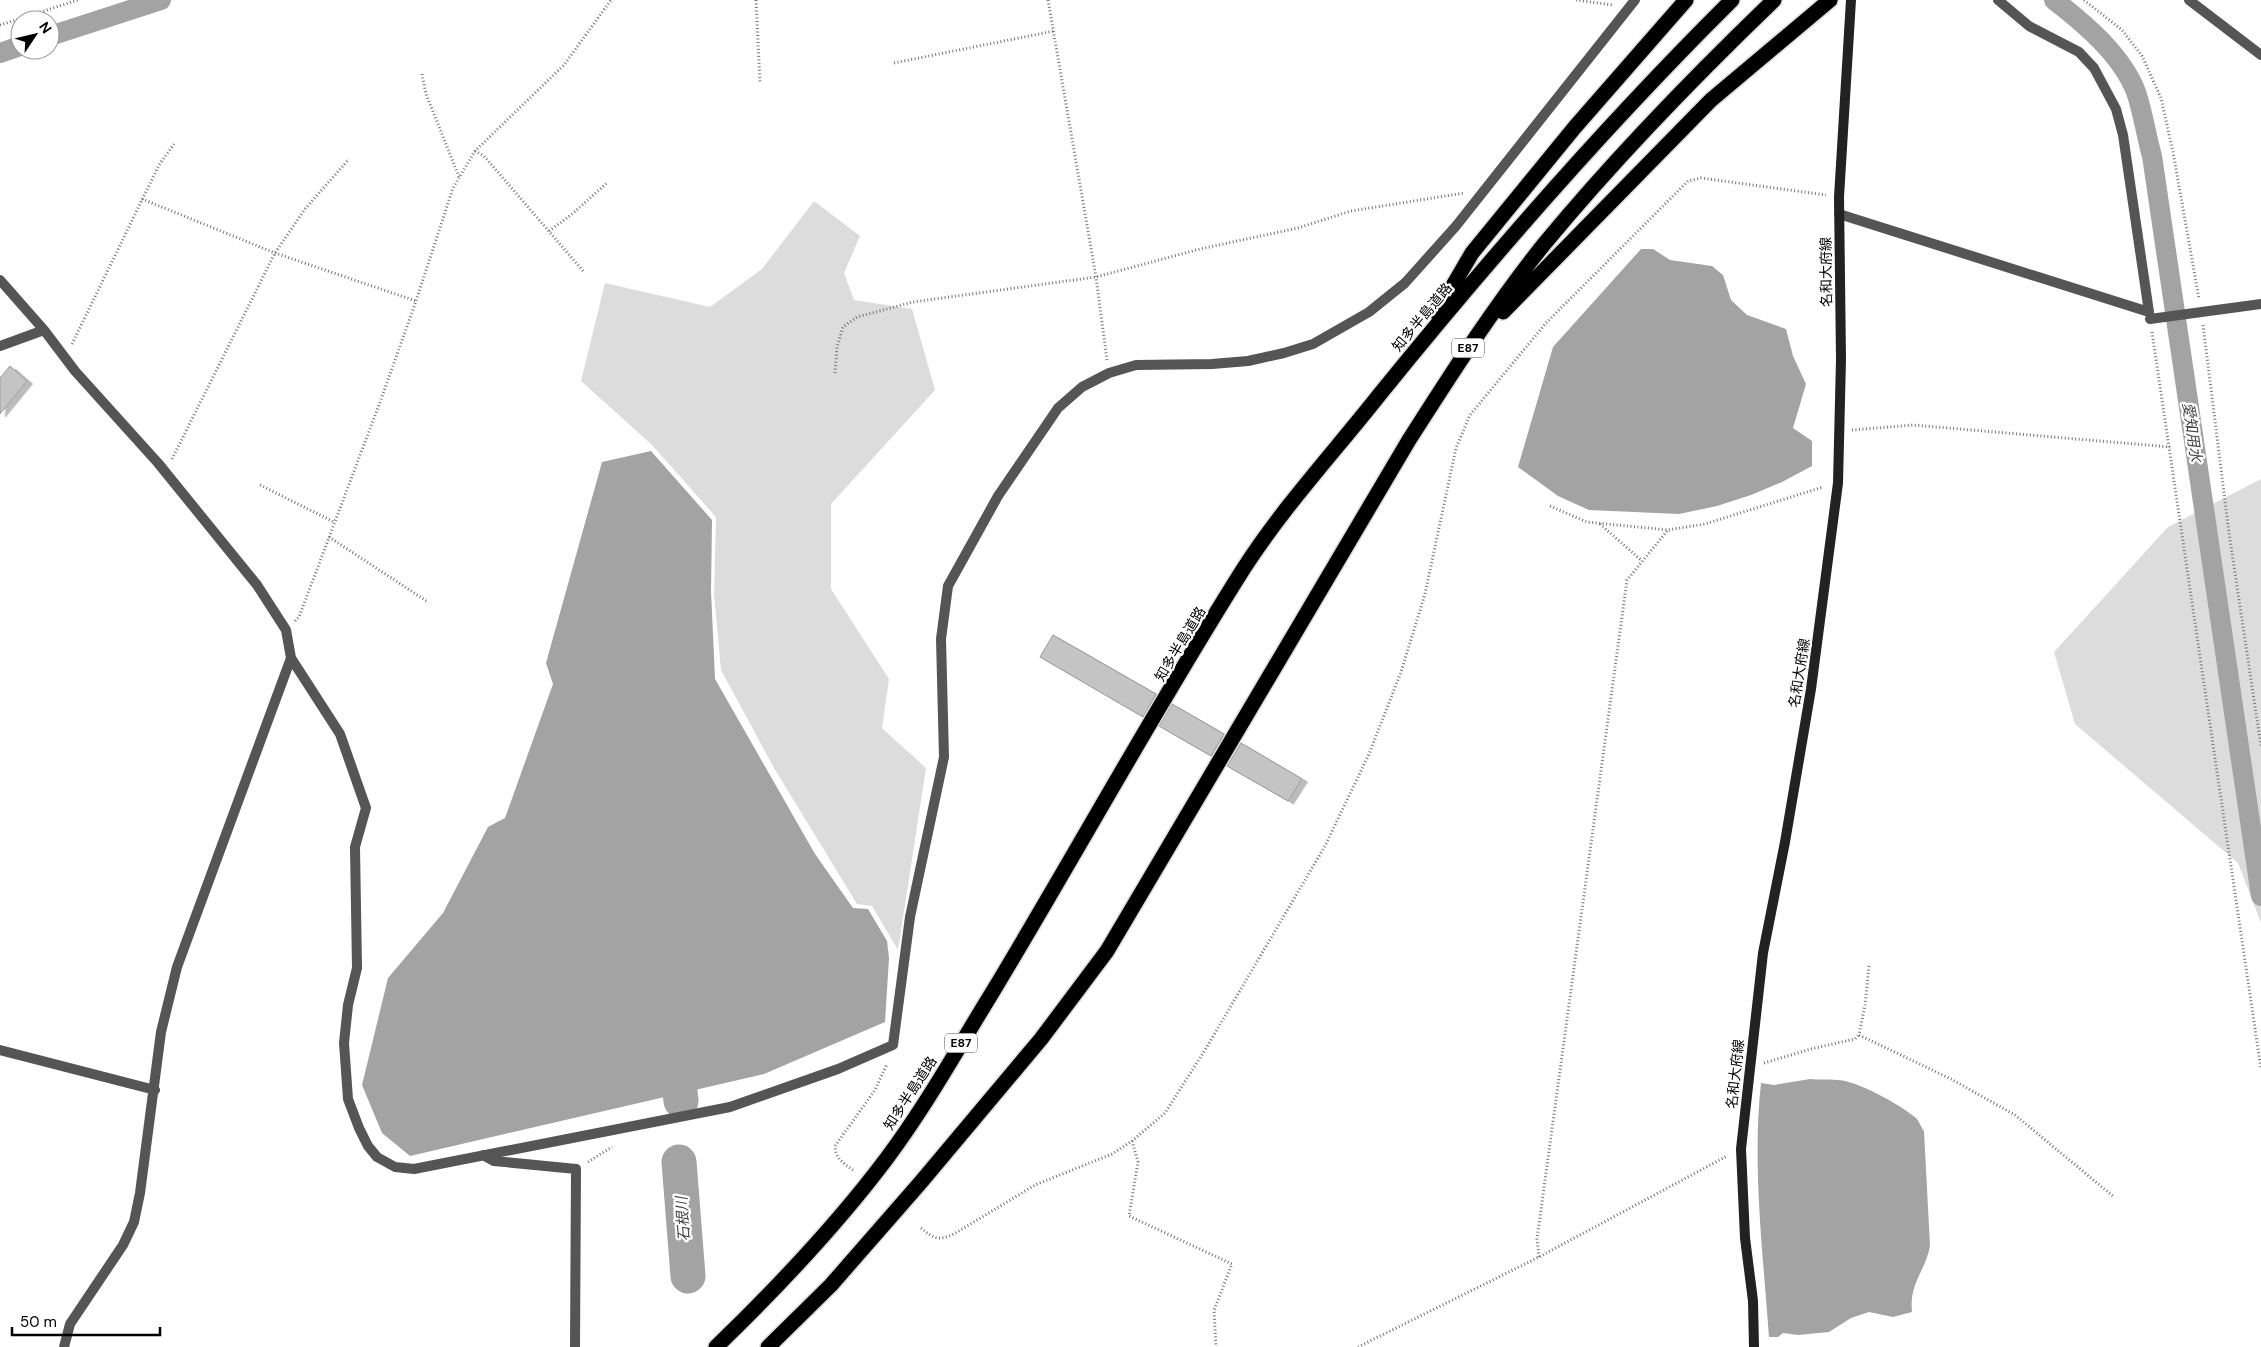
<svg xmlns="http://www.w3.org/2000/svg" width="2261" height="1347" font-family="'DM Sans','Noto Sans JP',sans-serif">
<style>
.green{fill:#dcdcdc}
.water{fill:#a3a3a3}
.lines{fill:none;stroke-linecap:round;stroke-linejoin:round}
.canal{stroke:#a3a3a3;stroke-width:20}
.river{stroke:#a3a3a3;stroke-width:35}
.building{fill:#c4c4c4;stroke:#999;filter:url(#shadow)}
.motorway-casing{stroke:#dbdbdb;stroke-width:18}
.path{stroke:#777;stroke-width:3;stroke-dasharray:1 2.5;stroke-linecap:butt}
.minor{stroke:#555;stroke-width:10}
.secondary{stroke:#222;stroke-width:10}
.motorway{stroke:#000;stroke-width:15}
.labels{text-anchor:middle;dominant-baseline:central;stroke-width:4.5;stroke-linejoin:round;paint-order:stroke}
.shield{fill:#fff;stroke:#4c4c4c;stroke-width:1}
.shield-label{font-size:12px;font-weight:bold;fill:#000}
.street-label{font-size:14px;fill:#000;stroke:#fff}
.water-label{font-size:15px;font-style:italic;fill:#444;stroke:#fff}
</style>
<defs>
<filter id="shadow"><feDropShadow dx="5.5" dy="3" stdDeviation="0" flood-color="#0004"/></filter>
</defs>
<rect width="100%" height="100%" fill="#fff"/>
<!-- green -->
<path class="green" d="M814 201 860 236 844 273 854 300 912 309 935 390 831 504V589L889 679 882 728 926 768 898 950 872 906 857 904 774 768 721 670 714 594 716 517 652 445 581 381 605 283 710 307 762 269Z
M2261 479V923L2238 863 2075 724 2054 652 2168 527Z"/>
<!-- water -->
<path class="water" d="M1641 249H1653L1670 260 1712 266 1723 275 1731 300 1747 315 1786 329 1793 356 1806 384 1793 428 1812 441V466L1782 482 1751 495 1717 506 1679 514 1589 510 1558 496 1518 467 1553 347Z
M651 451 712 520 711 591 715 679 815 854 853 908 868 909 887 941 889 958 885 1022 764 1074 410 1156 382 1133 362 1085 388 978 443 913 488 827 505 818 553 684 546 663 602 462Z
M1810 1079C1819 1080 1827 1079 1837 1080 1856 1080 1901 1105 1916 1118 1919 1121 1921 1127 1924 1131L1930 1246C1925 1272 1909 1283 1912 1312L1893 1317 1869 1312 1851 1318 1829 1332 1798 1335 1783 1333 1778 1337H1769C1763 1253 1752 1166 1761 1083L1774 1085Z"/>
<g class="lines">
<!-- canal -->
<path class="canal" d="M2054 0C2084 23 2122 55 2136 92 2143 112 2146 135 2152 156L2261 896
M50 36 161 0
M0 53 20 46"/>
<!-- river -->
<path class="river" d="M677 1067 681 1101
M679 1162 688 1276"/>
</g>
<!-- building -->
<path class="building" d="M10 366 27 381 0 414V378Z
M1053 635 1156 694 1143 717 1040 657Z
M1172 704 1224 734 1211 756 1159 726Z
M1241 743 1302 779 1288 801 1227 766Z"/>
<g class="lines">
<defs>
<path id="motorway" d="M1503 312 1711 100 1830 0
M1437 313 1472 253 1575 127 1686 0
M716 1347C777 1288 836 1226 887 1158 926 1106 958 1048 992 993 1077 852 1156 707 1244 568 1284 506 1335 451 1380 394 1491 257 1607 124 1732 0
M768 1347 831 1285 921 1182 1041 1039 1107 951 1409 440C1452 373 1495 305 1545 243 1616 157 1694 77 1774 0"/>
</defs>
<!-- motorway casing -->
<use href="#motorway" class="motorway-casing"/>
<!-- path -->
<path class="path" d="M756 0 760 83
M1048 0 1096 277 1107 360
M1576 0 1612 5
M2084 0 2122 30 2142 56 2161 98 2173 152 2199 299
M0 25 78 0
M894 63 1054 31
M422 74 426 94 459 177
M475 151 484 156 584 272
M142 199 275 253 416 301
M549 231 571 215 608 182
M2203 325 2229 533 2261 746
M2152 332 2261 1069
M72 344 159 165 174 144
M835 373 837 347 843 327 857 317 913 302 1096 277 1200 249 1298 228 1351 211 1464 193
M1852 430 1913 425 2170 447
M172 459 275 253 305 209 349 159
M260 485 334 522
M1550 506 1587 522 1668 530 1705 524 1823 487
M1600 524 1642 561
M329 537 428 602
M295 621 299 617 379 405 416 301 453 188 475 151 564 65 611 0
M1869 966 1865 1005 1859 1035 1951 1079 2015 1115 2114 1197
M1764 1063 1811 1049 1855 1039 1859 1035
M1132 1141 1138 1162 1129 1216 1232 1264 1214 1310 1216 1347
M588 1162 612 1147
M853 1170C844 1164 835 1158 835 1146L875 1090 887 1064
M921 1228C934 1239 938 1241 954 1234L1035 1185 1112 1154 1132 1141 1165 1113 1205 1050 1325 846 1369 754 1401 672 1425 594 1456 448 1470 415 1546 323 1688 181 1701 178 1826 195
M1539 1257 1537 1239 1627 580 1668 530
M1358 1347 1539 1257 1727 1156"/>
<!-- minor -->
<path class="minor" d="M2189 0 2261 55
M1839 214 2149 312 2123 135 2116 109 2094 68 2079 52 2029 26 1998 0
M0 280 44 330 75 371 158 463 257 585 286 630 291 658 340 734 366 808 355 847 357 968 348 1005 344 1043 348 1099 359 1128 368 1146 377 1157 395 1167 414 1169 730 1107 838 1069 893 1045 910 917 944 757 941 639 948 586 998 496 1058 408 1082 387 1109 373 1136 365 1212 364 1248 361 1284 353 1313 344 1369 312 1405 283 1456 226 1635 0
M2150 319 2261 304
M0 346 44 330
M0 1050 155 1090
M483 1155 494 1161 576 1169 575 1347
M64 1347 70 1324 123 1245 134 1222 140 1193 161 1032 177 967 291 658"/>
<!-- secondary -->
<path class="secondary" d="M1754 1347 1753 1301 1745 1238 1741 1149 1763 953 1785 842 1811 689 1838 483 1841 359 1839 197 1851 0"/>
<!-- motorway -->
<use href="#motorway" class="motorway"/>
</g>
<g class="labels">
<!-- shield labels -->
<g class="shield">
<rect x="1452" y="338.5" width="32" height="19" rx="4"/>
<rect x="945" y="1033.5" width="32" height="19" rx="4"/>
</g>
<g class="shield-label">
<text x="1468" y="348">E87</text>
<text x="961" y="1043">E87</text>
</g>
<!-- street labels -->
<g class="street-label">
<text transform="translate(1826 272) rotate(-91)">名和大府線</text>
<text transform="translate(1422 317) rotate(-50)">知多半島道路</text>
<text transform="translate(1180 644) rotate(-59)">知多半島道路</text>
<text transform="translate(1799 673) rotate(-81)">名和大府線</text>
<text transform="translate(1735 1074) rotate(-84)">名和大府線</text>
<text transform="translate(910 1093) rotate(-57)">知多半島道路</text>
</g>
<!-- water labels -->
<g class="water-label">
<text transform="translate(2192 432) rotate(82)">愛知用水</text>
<text transform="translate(683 1219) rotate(-94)">石根川</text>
</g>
</g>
<!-- north arrow -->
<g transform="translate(35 35) rotate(55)"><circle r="24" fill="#ffffff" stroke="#999999"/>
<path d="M0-4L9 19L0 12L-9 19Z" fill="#000000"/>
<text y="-8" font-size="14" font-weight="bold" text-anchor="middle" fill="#000000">N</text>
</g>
<!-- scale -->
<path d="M12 1327v8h148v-8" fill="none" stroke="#000000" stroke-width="2.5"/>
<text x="20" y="1327" font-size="15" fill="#000000" stroke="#ffffff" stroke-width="4" paint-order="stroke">50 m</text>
</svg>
